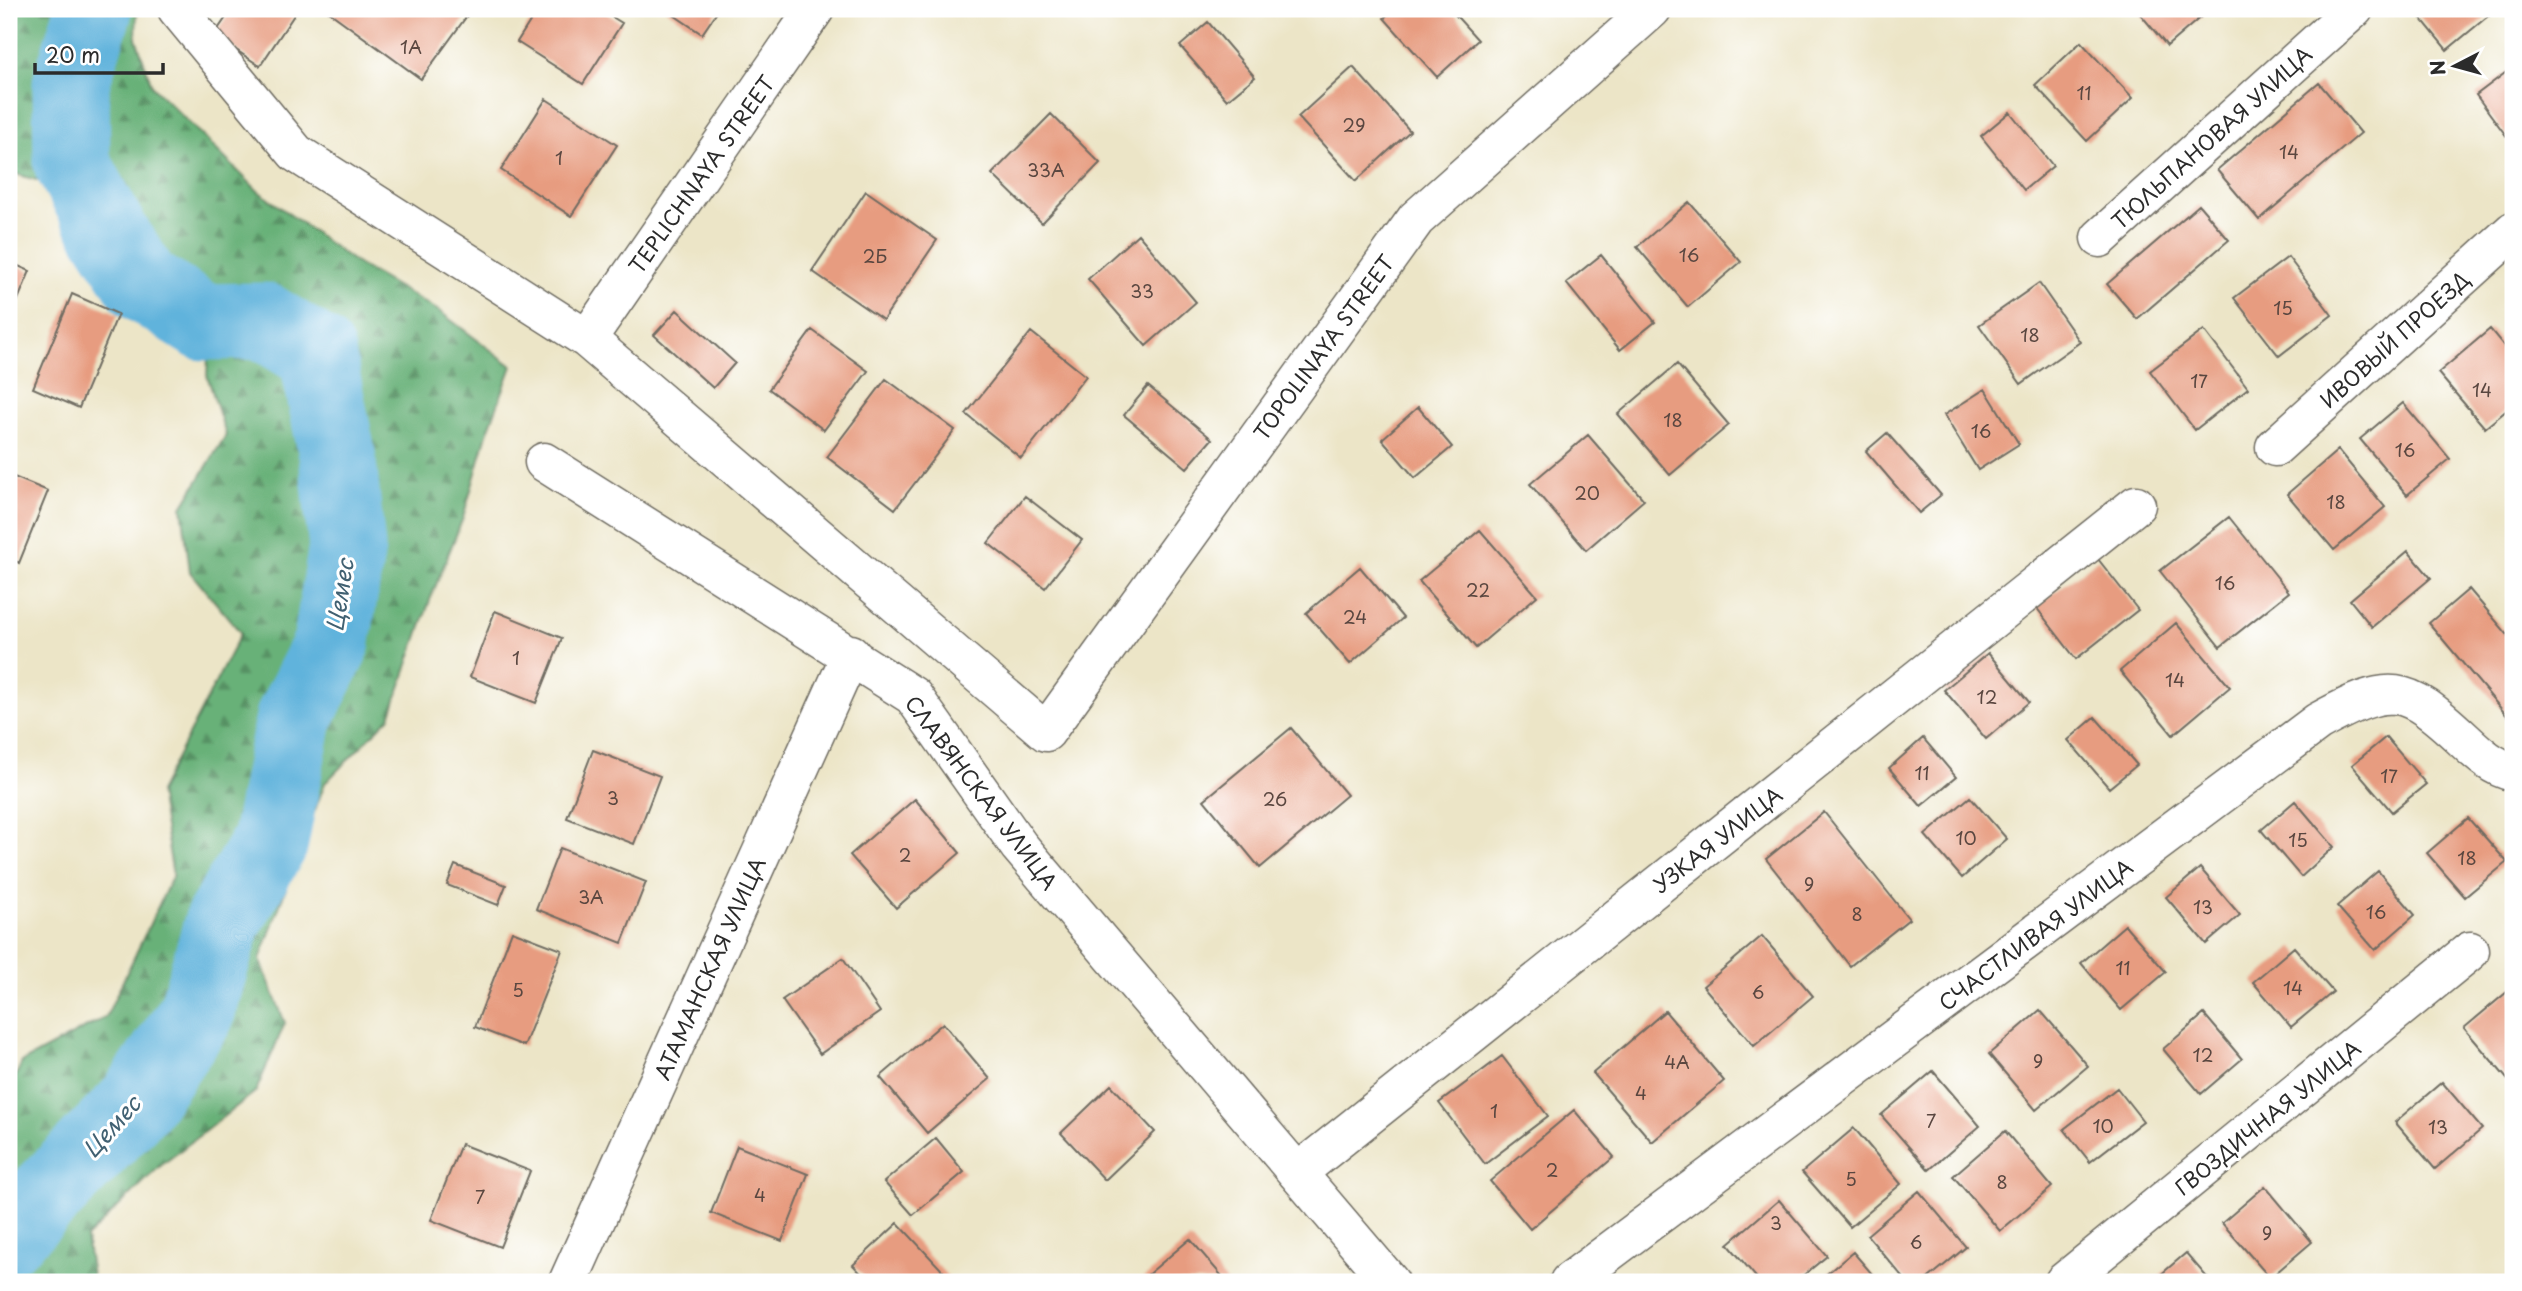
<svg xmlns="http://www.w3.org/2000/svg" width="2522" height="1291" font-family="'Playpen Sans',sans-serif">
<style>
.forest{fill:url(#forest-firs);stroke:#4a6e52;stroke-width:2}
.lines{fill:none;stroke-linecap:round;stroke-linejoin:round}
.river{stroke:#61b3dc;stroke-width:77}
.building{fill:#e79c80}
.minor-casing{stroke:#6f6c62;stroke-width:41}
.minor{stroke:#fff;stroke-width:38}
.labels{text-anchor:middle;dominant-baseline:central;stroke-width:6;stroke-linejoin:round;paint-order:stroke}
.number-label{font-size:18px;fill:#5a4740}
.street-label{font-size:21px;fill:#2b2b2b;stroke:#fff}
.water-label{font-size:23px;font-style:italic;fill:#416172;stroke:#fff}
</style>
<defs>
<pattern id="forest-firs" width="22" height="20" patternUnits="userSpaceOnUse" patternTransform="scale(1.75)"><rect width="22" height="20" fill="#68b178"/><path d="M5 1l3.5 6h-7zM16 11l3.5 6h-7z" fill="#569063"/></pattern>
</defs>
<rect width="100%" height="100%" fill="#fff"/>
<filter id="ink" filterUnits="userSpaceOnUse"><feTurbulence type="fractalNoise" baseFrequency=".0143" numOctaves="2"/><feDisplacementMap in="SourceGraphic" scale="14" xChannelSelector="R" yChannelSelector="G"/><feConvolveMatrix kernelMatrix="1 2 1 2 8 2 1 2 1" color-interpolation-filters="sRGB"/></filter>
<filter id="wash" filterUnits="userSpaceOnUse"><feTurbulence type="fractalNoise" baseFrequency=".00686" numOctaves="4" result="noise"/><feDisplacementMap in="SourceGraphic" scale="28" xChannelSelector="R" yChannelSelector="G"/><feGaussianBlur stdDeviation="1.57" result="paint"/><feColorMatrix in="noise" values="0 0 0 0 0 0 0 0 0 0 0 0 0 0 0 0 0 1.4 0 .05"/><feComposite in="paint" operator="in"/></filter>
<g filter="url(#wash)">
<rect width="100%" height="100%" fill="#ece5c7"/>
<!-- forest -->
<path class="forest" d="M9 9H137L136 38 152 86 258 191 356 263 439 311 512 366 487 434 463 518 430 600 390 717 325 783 260 959 285 1023 256 1091 158 1168 86 1238 93 1282H9V1091L22 1062 106 1017 173 875 159 792 241 633 190 572 182 507 226 435 207 375 211 303 163 268 99 259 79 219 43 182 9 172Z"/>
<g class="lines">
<!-- river -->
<path class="river" d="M9 1234 135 1104 196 1014 223 921 270 842 294 718 331 645 347 547 337 454 317 354 264 321 203 322 143 284 107 228 72 163 71 83 94 9"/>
</g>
<g id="blocks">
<!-- building -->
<path class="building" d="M232 9H298L260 66 214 35Z
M325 9H463L469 13 421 79Z
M538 9H599L622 23 583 84 517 42Z
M665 9H719L702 34Z
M1393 9H1450L1478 40 1437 77 1384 18Z
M2136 9H2210L2167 46Z
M2420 9H2490L2493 12 2447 50 2416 12Z
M1208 22 1255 77 1227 100 1180 46Z
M2081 42 2133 98 2087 141 2035 85Z
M1353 67 1410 131 1356 181 1298 117Z
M2513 67V145L2476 95Z
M2319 83 2361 133 2259 220 2217 170Z
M546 99 617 145 571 216 501 170Z
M2010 112 2053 166 2024 190 1981 136Z
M1051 114 1100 163 1042 223 992 174Z
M866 191 937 240 883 320 812 271Z
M1689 202 1741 262 1688 307 1637 247Z
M2199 205 2229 240 2137 319 2107 284Z
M1138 234 1196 302 1146 346 1088 279Z
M1601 255 1655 322 1620 350 1566 283Z
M2288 257 2332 315 2279 356 2234 298Z
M9 262 30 271 9 321Z
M2039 283 2080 342 2021 384 1979 325Z
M72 294 118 314 79 408 33 388Z
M677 310 735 363 713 388 654 335Z
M2490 329 2513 357V405L2485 428 2438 373Z
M812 330 868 371 824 430 769 389Z
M2204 330 2248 388 2195 430 2150 371Z
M1031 332 1086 376 1021 458 966 414Z
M1677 364 1729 425 1670 475 1618 414Z
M886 379 955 430 895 509 827 457Z
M1148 386 1212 439 1187 468 1124 415Z
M1985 389 2019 444 1978 470 1944 415Z
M2403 403 2450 459 2407 495 2360 439Z
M1418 407 1452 447 1415 478 1382 439Z
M1887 433 1941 495 1919 513 1866 451Z
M1588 435 1644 500 1586 550 1530 484Z
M2338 450 2385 507 2334 550 2287 494Z
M9 475 48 491 19 563 9 558Z
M1025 496 1082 540 1045 588 988 543Z
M2229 517 2289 592 2220 647 2160 571Z
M1480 530 1537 596 1476 648 1419 581Z
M2408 551 2431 578 2372 627 2350 600Z
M2098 559 2138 610 2076 659 2036 607Z
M1360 567 1403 618 1350 664 1306 613Z
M2469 589 2513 641V723L2429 623Z
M495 611 562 638 536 703 470 677Z
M2176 623 2230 687 2173 735 2120 671Z
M1988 653 2029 702 1986 739 1944 690Z
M2095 717 2137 765 2109 788 2068 740Z
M1291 728 1347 795 1260 868 1204 800Z
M2386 737 2426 784 2392 812 2352 765Z
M1923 738 1956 777 1921 806 1889 768Z
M593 750 660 776 634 844 567 818Z
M1970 797 2007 839 1962 878 1925 835Z
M915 799 960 853 896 908 850 855Z
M2295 801 2334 847 2301 877 2261 830Z
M1824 812 1909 919 1850 966 1766 859Z
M2468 818 2507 862 2465 897 2427 853Z
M560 848 646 882 622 943 536 909Z
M455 865 506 885 498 905 447 885Z
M2200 868 2240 915 2206 944 2166 897Z
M2378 871 2415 915 2375 950 2337 906Z
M2125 925 2166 972 2121 1010 2081 963Z
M512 931 562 950 524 1046 475 1027Z
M1762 936 1813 996 1754 1046 1703 986Z
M2294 947 2333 992 2291 1027 2253 982Z
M843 958 880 1012 820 1054 782 1000Z
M2513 987V1086L2464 1028Z
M2040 1010 2088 1066 2036 1110 1989 1054Z
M1665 1011 1724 1081 1652 1142 1593 1073Z
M2204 1014 2242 1059 2201 1094 2163 1049Z
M943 1023 990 1079 927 1133 880 1077Z
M1502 1056 1548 1116 1485 1164 1439 1103Z
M1933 1071 1980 1126 1929 1170 1881 1115Z
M2442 1082 2482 1129 2435 1169 2395 1122Z
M1111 1085 1155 1132 1105 1180 1061 1133Z
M2117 1088 2143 1121 2090 1162 2064 1129Z
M1574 1110 1614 1157 1530 1229 1490 1181Z
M1854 1128 1901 1184 1850 1227 1802 1172Z
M2005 1131 2052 1187 2000 1231 1953 1176Z
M936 1138 964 1172 913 1215 884 1182Z
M461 1144 530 1171 500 1247 431 1220Z
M737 1146 808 1174 782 1241 711 1213Z
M2265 1186 2312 1242 2270 1278 2222 1223Z
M1919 1191 1966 1247 1924 1282H1907L1867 1235Z
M1779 1200 1827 1256 1795 1282H1760L1728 1244Z
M898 1223 953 1282H869L853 1265Z
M1190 1239 1227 1282H1139Z
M1853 1252 1879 1282H1817Z
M2186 1253 2211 1282H2152Z"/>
</g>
</g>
<g filter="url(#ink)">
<use href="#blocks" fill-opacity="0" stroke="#6f6c62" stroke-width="2"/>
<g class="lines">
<defs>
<path id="minor" d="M177 9 296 153 587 339 1046 732 1416 219 1652 9
M2100 238 2354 9
M587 339 815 9
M2275 447 2513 231
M544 462 913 696 1019 846 1390 1282
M1297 1173 2136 505
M568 1282 851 654
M1569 1282 2318 722C2391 682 2404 684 2464 740 2480 755 2493 767 2513 772
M2064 1282 2470 951"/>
</defs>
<!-- minor casing -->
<use href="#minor" class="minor-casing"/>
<!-- minor -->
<use href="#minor" class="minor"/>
</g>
</g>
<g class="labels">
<!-- number labels -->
<g class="number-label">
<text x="411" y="46">1А</text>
<text x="2084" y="92">11</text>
<text x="1354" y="124">29</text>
<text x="2289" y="151">14</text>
<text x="559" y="157">1</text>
<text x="1046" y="169">33А</text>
<text x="1689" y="254">16</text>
<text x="875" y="255">2Б</text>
<text x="1142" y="290">33</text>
<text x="2283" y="307">15</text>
<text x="2030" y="334">18</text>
<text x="2199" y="380">17</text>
<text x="2482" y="389">14</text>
<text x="1673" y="419">18</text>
<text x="1981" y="430">16</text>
<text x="2405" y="449">16</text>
<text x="1587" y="492">20</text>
<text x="2336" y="501">18</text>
<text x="2225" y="582">16</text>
<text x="1478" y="589">22</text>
<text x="1355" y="616">24</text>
<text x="516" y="657">1</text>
<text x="2175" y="679">14</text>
<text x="1987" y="696">12</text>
<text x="1922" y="772">11</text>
<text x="2389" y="775">17</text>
<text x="613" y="797">3</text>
<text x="1275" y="798">26</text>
<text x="1966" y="837">10</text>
<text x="2298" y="839">15</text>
<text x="905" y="854">2</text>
<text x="2467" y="857">18</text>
<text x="1809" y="883">9</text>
<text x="591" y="896">3А</text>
<text x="2203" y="906">13</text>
<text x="2376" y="911">16</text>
<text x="1857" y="913">8</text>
<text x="2123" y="967">11</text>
<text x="2293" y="987">14</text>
<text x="518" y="989">5</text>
<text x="1758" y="991">6</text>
<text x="2203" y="1054">12</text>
<text x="2038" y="1060">9</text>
<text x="1677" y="1061">4А</text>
<text x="1641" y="1092">4</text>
<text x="1494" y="1110">1</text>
<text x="1931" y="1120">7</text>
<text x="2103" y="1125">10</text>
<text x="2438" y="1126">13</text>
<text x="1552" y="1169">2</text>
<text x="1851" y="1178">5</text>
<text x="2002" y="1181">8</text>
<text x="760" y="1194">4</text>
<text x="480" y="1196">7</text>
<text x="1776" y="1222">3</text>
<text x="2267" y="1232">9</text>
<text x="1916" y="1241">6</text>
</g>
<!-- street labels -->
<g class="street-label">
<text transform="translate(2211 137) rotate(-42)">ТЮЛЬПАНОВАЯ УЛИЦА</text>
<text transform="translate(701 174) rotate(-55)">TEPLICHNAYA STREET</text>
<text transform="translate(2394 339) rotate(-42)">ИВОВЫЙ ПРОЕЗД</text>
<text transform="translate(1323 347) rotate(-54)">TOPOLINAYA STREET</text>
<text transform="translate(982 792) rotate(53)">СЛАВЯНСКАЯ УЛИЦА</text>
<text transform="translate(1717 839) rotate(-38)">УЗКАЯ УЛИЦА</text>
<text transform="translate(2035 934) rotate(-37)">СЧАСТЛИВАЯ УЛИЦА</text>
<text transform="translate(709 968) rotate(-66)">АТАМАНСКАЯ УЛИЦА</text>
<text transform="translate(2267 1117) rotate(-39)">ГВОЗДИЧНАЯ УЛИЦА</text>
</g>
<!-- water labels -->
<g class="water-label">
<text transform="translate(339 595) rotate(-81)">Цемес</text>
<text transform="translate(111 1126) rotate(-48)">Цемес</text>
</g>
</g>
<!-- margin -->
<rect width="2522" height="1291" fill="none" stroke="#fff" stroke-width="35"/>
<!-- north arrow -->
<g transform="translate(2455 66) rotate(264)" stroke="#ffffff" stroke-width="5" paint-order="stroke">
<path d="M0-5L12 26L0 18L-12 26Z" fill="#2b2b2b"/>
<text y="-10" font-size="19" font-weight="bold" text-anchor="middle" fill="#2b2b2b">N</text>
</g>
<!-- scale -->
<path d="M35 63v10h128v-10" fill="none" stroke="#2b2b2b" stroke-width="3.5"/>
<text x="46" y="63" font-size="21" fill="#2b2b2b" stroke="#ffffff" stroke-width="5" paint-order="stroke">20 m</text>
</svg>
